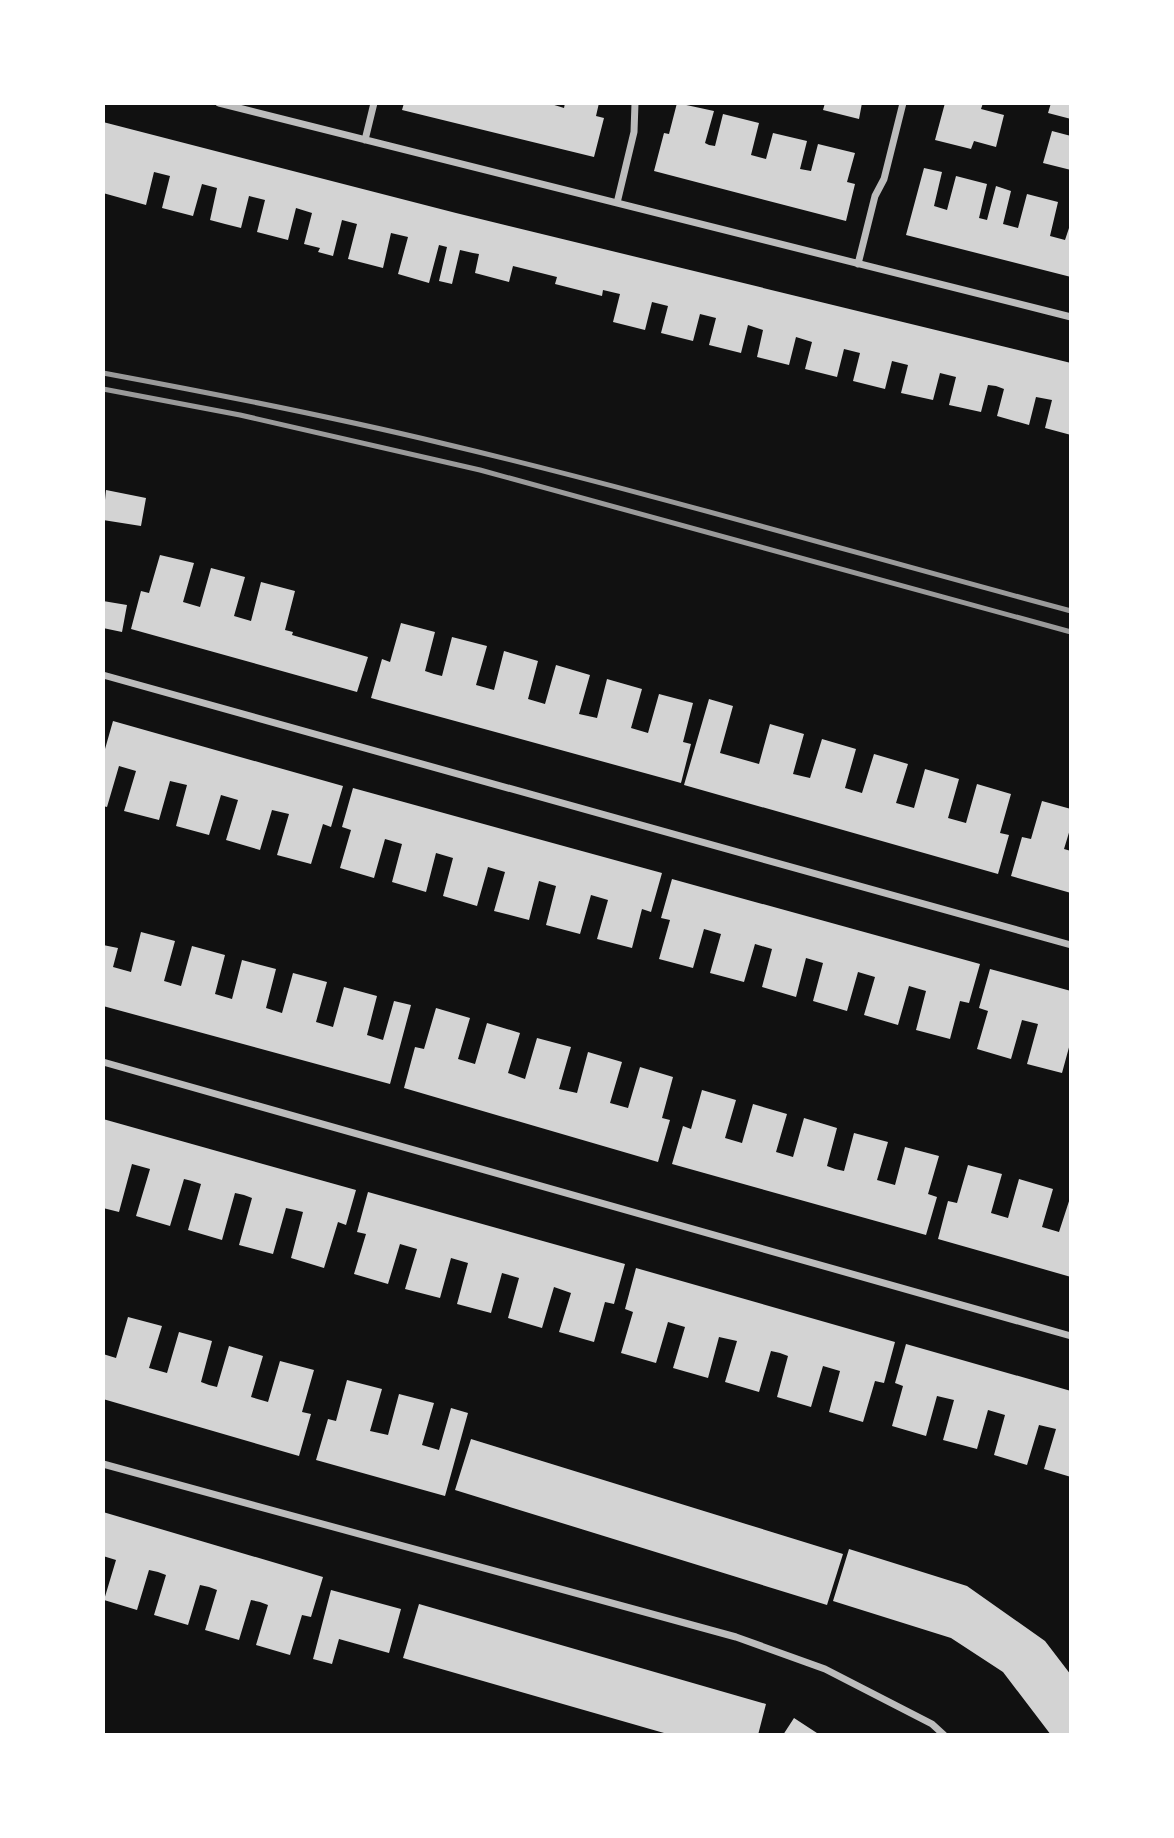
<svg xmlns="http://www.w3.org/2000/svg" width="1174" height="1838" font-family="'Work Sans',sans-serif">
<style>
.building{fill:#d3d3d3}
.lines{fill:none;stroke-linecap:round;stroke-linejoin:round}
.minor{stroke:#bcbcbc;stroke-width:7}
.rail{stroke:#9a9a9a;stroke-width:5}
</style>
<rect width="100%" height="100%" fill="#111"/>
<!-- building -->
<path class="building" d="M404 103H548L564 108 565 103H599L596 116 604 118 594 157 402 110Z
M677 103 714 111 705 143 709 145 715 146 723 114 759 123 751 155 766 159 773 133 807 141 800 169 811 171 818 144 855 153 847 182 855 184 846 221 654 171 664 133 669 134Z
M825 103H862L859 119 823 110Z
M945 103H983L981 109 1004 115 996 147 974 141 971 149 935 140Z
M1051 103H1071V119L1048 113Z
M103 122 456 213 1071 363V435L1045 428 1052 400 1036 397 1029 425 997 416 1004 389 996 386 988 385 981 412 949 405 956 377 940 373 933 400 901 393 908 365 892 361 885 389 853 381 860 353 844 349 837 377 805 369 812 342 796 337 789 365 757 357 763 330 748 325 741 353 709 345 716 318 700 314 693 341 661 333 668 306 652 302 645 330 613 322 620 294 603 290 602 296 555 284 557 277 513 266 509 282 475 273 479 254 473 253 460 250 452 284 439 281 447 247 439 245 429 283 398 274 408 237 391 233 383 268 348 259 357 224 342 220 333 256 318 252 320 248 304 244 312 213 296 208 288 240 257 232 265 200 249 196 241 228 225 224 210 220 217 188 202 184 193 216 162 208 170 176 154 172 146 205 103 193Z
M1052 131 1071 136V170L1043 163Z
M924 168 942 172 934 206 947 210 956 176 987 184 979 218 987 220 996 186 1011 191 1003 224 1018 228 1027 194 1058 202 1050 236 1065 240 1071 222V277L906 235Z
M106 490 146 498 141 526 103 520Z
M160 555 194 563 183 602 200 607 211 568 245 577 234 616 251 621 261 582 295 591 285 630 293 632 292 635 368 657 357 692 131 629 141 591 149 593Z
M103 601 127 605 122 632 103 628Z
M401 623 435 632 425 671 434 674 442 676 452 637 487 646 476 685 494 690 504 651 538 661 528 699 545 704 556 665 590 675 579 714 597 718 607 679 642 689 631 728 648 733 659 694 693 703 683 742 691 744 681 783 371 698 382 659 390 662Z
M709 699 733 706 720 753 759 764 770 724 804 734 793 774 810 778 822 739 856 749 845 788 862 793 874 754 908 764 896 803 914 808 925 769 959 779 948 818 966 823 977 784 1011 794 1000 833 1009 835 998 874 684 785Z
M113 721 343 786 331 827 323 824 311 864 277 855 289 814 272 810 260 850 226 840 238 800 221 795 209 835 176 826 187 785 170 781 159 820 124 811 136 771 119 766 107 807 103 806V756Z
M353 788 662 873 651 912 642 909 632 948 597 939 608 900 591 895 580 934 546 925 556 886 539 881 529 920 494 911 505 872 488 867 477 906 443 896 453 858 436 853 426 892 392 882 402 844 385 839 374 878 340 868 351 830 342 827Z
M1042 801 1071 809V826L1064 849 1071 851V893L1011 876 1022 837 1031 839Z
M672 879 980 964 969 1003 960 1001 950 1039 916 1030 926 991 909 986 898 1025 864 1015 875 977 858 972 847 1011 813 1001 823 963 806 958 796 997 762 987 772 949 755 944 744 982 710 973 721 934 704 929 693 968 659 959 670 920 661 918Z
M141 932 175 941 164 981 181 986 192 946 225 955 215 994 232 999 242 960 276 969 266 1008 282 1013 293 973 327 982 316 1022 333 1027 344 987 377 996 367 1035 383 1040 394 1001 411 1005 390 1084 103 1006V945L118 948 113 967 131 972Z
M990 969 1071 991V1040L1062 1073 1027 1064 1038 1024 1022 1020 1011 1059 977 1049 988 1011 979 1008Z
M436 1008 470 1018 458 1059 475 1064 487 1023 520 1033 508 1073 525 1079 537 1038 571 1047 559 1089 577 1093 588 1052 622 1062 610 1103 628 1108 640 1067 673 1077 662 1118 670 1120 658 1162 404 1088 415 1047 424 1049Z
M702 1090 736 1100 725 1138 742 1143 753 1104 787 1114 776 1152 793 1157 804 1118 837 1128 827 1166 835 1169 844 1171 854 1133 888 1142 877 1180 895 1185 905 1147 939 1156 928 1194 937 1197 926 1235 672 1164 683 1126 691 1129Z
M103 1119 356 1190 346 1225 338 1222 324 1268 291 1258 303 1212 295 1210 286 1208 273 1254 239 1245 252 1198 244 1195 235 1193 222 1240 188 1230 201 1184 192 1181 184 1179 170 1226 136 1216 150 1169 132 1164 119 1212 103 1208Z
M968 1165 1002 1174 991 1213 1008 1218 1019 1179 1053 1189 1042 1227 1059 1232 1071 1195V1277L938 1239 948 1201 957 1203Z
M368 1192 625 1264 614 1304 605 1302 594 1342 559 1332 571 1293 554 1287 542 1328 508 1318 519 1278 502 1273 491 1313 457 1304 468 1263 451 1258 440 1298 405 1289 417 1249 400 1244 388 1284 354 1274 366 1234 357 1232Z
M636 1268 895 1342 884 1383 875 1381 863 1422 829 1412 840 1371 823 1366 811 1407 777 1397 788 1356 780 1353 771 1351 759 1392 725 1382 737 1341 719 1337 708 1378 673 1368 685 1327 668 1322 656 1363 621 1353 633 1312 625 1309Z
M128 1317 162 1326 149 1368 167 1373 179 1332 212 1341 201 1382 209 1385 217 1387 229 1346 263 1356 251 1397 268 1402 280 1361 314 1370 302 1412 311 1414 299 1456 103 1399V1354L116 1358Z
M906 1344 1071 1391V1477L1044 1469 1056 1429 1039 1425 1027 1465 994 1455 1005 1415 988 1410 977 1449 943 1440 954 1400 937 1396 926 1436 892 1426 903 1386 895 1383Z
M347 1380 382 1389 370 1431 388 1435 399 1394 434 1403 422 1445 439 1450 451 1408 468 1413 445 1496 316 1460 328 1419 336 1421Z
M471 1439 843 1554 827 1605 455 1490Z
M103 1512 323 1577 311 1617 302 1615 290 1655 256 1645 268 1605 260 1602 251 1600 239 1640 205 1630 217 1590 209 1587 200 1585 188 1625 154 1615 166 1575 158 1572 149 1570 137 1610 104 1600 116 1560 103 1556Z
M849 1549 967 1586 1045 1641 1071 1675V1735H1051L1003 1672 951 1638 833 1601Z
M331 1590 401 1609 389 1653 339 1639 332 1664 313 1659Z
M419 1604 766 1704 758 1735H671L403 1658Z
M794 1718 820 1735H783Z"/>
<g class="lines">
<!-- minor -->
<path class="minor" d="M219 103 1071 317
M365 140 374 103
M617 203 634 132 635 103
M858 264 875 196 884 179 903 103
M103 675 1071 945
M103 1062 1071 1336
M103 1464 736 1637 825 1669 932 1724 944 1735"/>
<!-- rail -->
<path class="rail" d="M103 373C216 394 329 416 441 443 652 493 861 555 1071 611
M103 389 240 415 480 470 1071 632"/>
</g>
<!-- border -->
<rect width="1174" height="1838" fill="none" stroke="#ffffff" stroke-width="210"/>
</svg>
